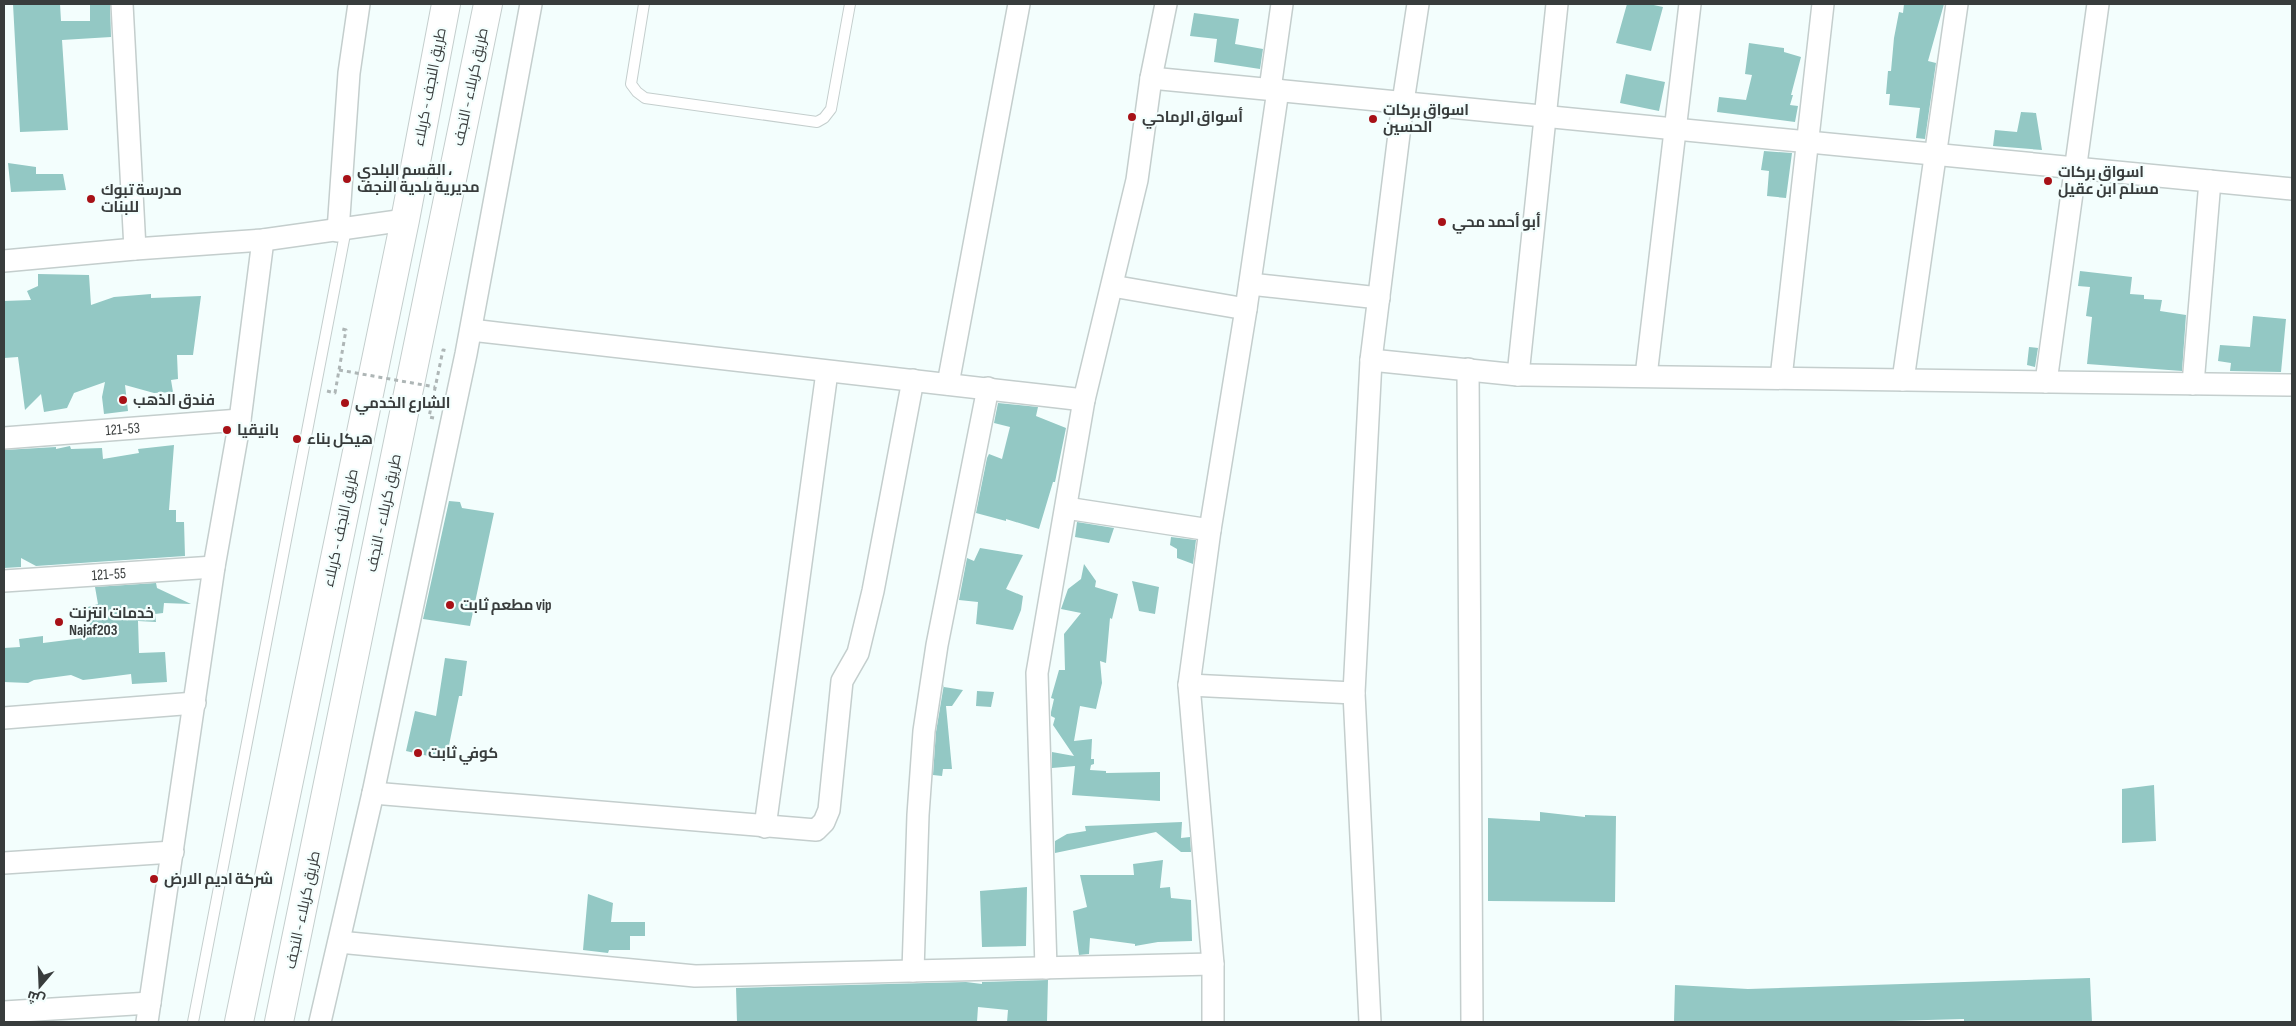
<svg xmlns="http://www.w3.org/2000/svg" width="2296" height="1026" font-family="'Sofia Sans Condensed',Cairo,sans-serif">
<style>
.building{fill:#93c8c4}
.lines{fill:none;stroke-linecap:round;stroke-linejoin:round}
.lane-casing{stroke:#c4cecd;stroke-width:12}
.street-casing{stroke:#c4cecd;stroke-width:24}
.highway-casing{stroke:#c4cecd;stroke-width:30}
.path{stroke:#aeb6b6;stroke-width:3;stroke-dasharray:4 4;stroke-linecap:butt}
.lane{stroke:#fff;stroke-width:10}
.street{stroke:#fff;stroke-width:21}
.highway{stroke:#fff;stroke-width:28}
.path-bridge{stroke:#aeb6b6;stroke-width:3;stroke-dasharray:4 4;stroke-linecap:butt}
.poi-dot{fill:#a71117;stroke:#f3fefd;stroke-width:2}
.labels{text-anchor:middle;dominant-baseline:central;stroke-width:4.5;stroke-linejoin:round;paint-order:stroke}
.street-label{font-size:15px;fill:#383c3c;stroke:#f3fefd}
.poi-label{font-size:15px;font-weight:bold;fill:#383c3c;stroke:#f3fefd;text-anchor:start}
</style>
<rect width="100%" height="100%" fill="#f3fefd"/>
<!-- building -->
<path class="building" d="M13 4H60L61 21H90V4H110L111 37 62 40 68 130 20 132Z
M1627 4H1649L1663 7 1651 51 1616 43Z
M1904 4H1944L1928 61 1936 63 1925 139 1916 138 1920 108 1889 105 1890 94H1886L1888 71H1891L1894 38 1899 12 1903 13Z
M1194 13 1239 19 1235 44 1263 49 1260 69 1214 62 1217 39 1190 36Z
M1749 43 1784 48V52L1801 57 1791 95H1793L1790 105 1798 106 1795 122 1717 112 1719 97 1746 100 1752 75 1745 74Z
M1626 74 1665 82 1659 111 1620 103Z
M2021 112 2036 113 2042 150 1993 146 1995 130 2017 132Z
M1764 151 1792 153 1786 198 1767 196 1769 171 1761 170Z
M8 163 36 167V174H63L66 190 11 192Z
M2080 271 2132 277 2130 294 2144 295V299L2162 300 2160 311 2186 315 2182 371 2087 364 2092 317 2086 316 2090 287 2078 286Z
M38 274 89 275 91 305 114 297 151 294V298L201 296 193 355H177L178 379 171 380 173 392 154 393 125 385 128 411 104 414 102 397 105 382 74 393 67 408 44 412 41 394 25 410 18 357 4 358V301L31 300 27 291 38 286Z
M2253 316 2286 319 2281 372 2230 371 2231 363 2218 361 2220 345 2250 347Z
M2029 347 2038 348 2035 367 2027 365Z
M998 403 1038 407 1036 416 1066 428 1055 482H1053L1039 529 1006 519V521L976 513 987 458 989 454 1002 459 1010 427 994 423Z
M174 445 169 510H176V522H184L185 556 36 566 21 558V567L4 568V450L56 447V449L70 446 71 449 102 448 103 459 139 453 138 449Z
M449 501 460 502 462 508 494 513 470 626 423 619Z
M1077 522 1114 528 1109 543 1075 537Z
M1171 537 1196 540 1193 564 1177 558V549L1170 545Z
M980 548 1023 555 1006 589 1023 596 1021 610 1013 630 976 624 978 602 959 600 967 558 974 561Z
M1084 564 1096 581 1095 587 1118 594 1112 619 1110 618 1106 663 1100 661 1102 683 1096 709 1080 706 1074 741 1092 739 1091 759H1094V764L1091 765 1090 770 1106 771V773L1160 772V801L1072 795 1075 766 1052 768V752L1074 756 1053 725 1055 718 1051 716V712L1054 699 1051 698 1059 670H1065L1064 634 1081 613 1061 609 1068 589 1081 579Z
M1132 581 1159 587 1155 614 1139 611Z
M156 583 157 588 191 604 164 603 163 613 155 614 156 622 138 621 139 653 165 652 167 682 132 684 131 674 92 679 83 680 71 675 34 680 28 683 4 682V648L20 647 19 639 43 636V643L91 637 88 607 98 604 95 587Z
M445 658 467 661 462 696H459L446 760 406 751 415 711 436 716Z
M944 684V687L963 690 952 706H946L952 769H943L942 776 933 775 936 732Z
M977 691 994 692 991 707 976 706Z
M2154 785 2156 841 2122 843V789Z
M1540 812 1585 817V815L1616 816 1615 902 1488 901V818L1540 821Z
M1182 822 1181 838 1190 837 1191 852H1181L1156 832 1055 853V841L1067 834 1086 831 1085 826Z
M1163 860 1160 888 1170 887 1171 898 1191 900 1192 941 1158 942 1135 946V944L1090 938 1089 954 1079 955 1073 911 1087 907 1080 875H1134L1133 864Z
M1027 887 1026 946 982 947 980 891Z
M588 894 613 903 611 922H645V936H630V950H609L608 953 583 950Z
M2090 978 2092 1022H1964V1019L1855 1022H1674L1675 985 1748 989Z
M1048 980 1047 1022H1007L1008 1010 978 1007 977 1022H737L736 988 966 982 982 984V982Z"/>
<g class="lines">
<defs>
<path id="lane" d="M644 4 631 84 637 92 645 98 817 122 824 118 831 109 850 4
M193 1022 346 229"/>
<g id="street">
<path d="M122 4 135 249"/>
<path d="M1151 78 2292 189"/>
<path d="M1270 89 1282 4"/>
<path d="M338 231 349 73 359 4"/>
<path d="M4 261 135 249 263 240 405 220"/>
<path d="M1250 284 1379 298"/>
<path d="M1112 286 1246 309"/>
<path d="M471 330 1084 400"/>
<path d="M1371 360 1518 375 2292 385"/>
<path d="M1468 369 1472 1022"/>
<path d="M1518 375 1557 4"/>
<path d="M1646 376 1690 4"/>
<path d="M1781 378 1823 4"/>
<path d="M1903 380 1957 4"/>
<path d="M2046 382 2098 4"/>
<path d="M948 384 1019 4"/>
<path d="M2193 384 2210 181"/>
<path id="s1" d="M4 438 240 420"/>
<path d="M1066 508 1210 530"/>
<path id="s2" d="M4 581 214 567"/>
<path d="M1189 685 1354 693"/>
<path d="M4 718 195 703"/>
<path d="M373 793 816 830 824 822 829 810 842 681 858 653 873 591 913 380"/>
<path d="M765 827 827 372"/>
<path d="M4 863 173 852"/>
<path d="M339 942 695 976 1213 964"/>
<path d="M1046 968 1037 673 1084 400 1137 180 1151 78 1166 4"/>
<path d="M913 971 918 815 924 731 937 645 988 388"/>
<path d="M4 1012 150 1003"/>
<path d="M147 1022 214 567 240 420 263 240"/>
<path d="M320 1022 373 793 466 354 531 4"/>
<path d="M1213 1022V964L1189 685 1210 530 1246 309 1278 90"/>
<path d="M1370 1022 1354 693 1371 360 1403 102 1418 4"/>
</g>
<path id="highway" d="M239 1022 405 220 446 4
M279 1022 488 4"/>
</defs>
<!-- lane casing -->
<use href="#lane" class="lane-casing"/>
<!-- street casing -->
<use href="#street" class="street-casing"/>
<!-- highway casing -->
<use href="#highway" class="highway-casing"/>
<!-- path -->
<path class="path" d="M327 391 335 393 346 330 339 328
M434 418 429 417 443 350 448 351"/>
<!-- lane -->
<use href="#lane" class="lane"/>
<!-- street -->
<use href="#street" class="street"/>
<!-- highway -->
<use href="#highway" class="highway"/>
<!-- path-bridge -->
<path class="path-bridge" d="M339 370 435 387"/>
</g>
<!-- markers -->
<g class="poi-dot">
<circle cx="1132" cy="117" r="5"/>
<circle cx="1373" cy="119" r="5"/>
<circle cx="347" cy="179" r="5"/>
<circle cx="2048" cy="181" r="5"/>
<circle cx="91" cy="199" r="5"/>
<circle cx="1442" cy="222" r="5"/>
<circle cx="123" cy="400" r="5"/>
<circle cx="345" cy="403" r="5"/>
<circle cx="227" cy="430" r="5"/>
<circle cx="297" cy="439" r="5"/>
<circle cx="450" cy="605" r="5"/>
<circle cx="59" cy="622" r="5"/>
<circle cx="418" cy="753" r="5"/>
<circle cx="154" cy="879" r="5"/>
</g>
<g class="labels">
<!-- street labels -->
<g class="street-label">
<text transform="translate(430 87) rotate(-79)">طريق النجف - کربلاء</text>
<text transform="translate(471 87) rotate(-78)">طريق کربلاء - النجف</text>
<text stroke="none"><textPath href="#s1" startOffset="119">121-53</textPath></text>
<text transform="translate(384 513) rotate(-78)">طريق کربلاء - النجف</text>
<text transform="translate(341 528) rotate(-78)">طريق النجف - کربلاء</text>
<text stroke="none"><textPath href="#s2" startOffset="105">121-55</textPath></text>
<text transform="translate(303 910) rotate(-78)">طريق کربلاء - النجف</text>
</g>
<!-- poi labels -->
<g class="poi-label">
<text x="1383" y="110">اسواق بركات<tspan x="1383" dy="17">الحسين</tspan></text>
<text x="1142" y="117">أسواق الرماحي</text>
<text x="357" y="170">القسم البلدي ،<tspan x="357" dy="17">مديرية بلدية النجف</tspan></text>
<text x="2058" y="172">اسواق بركات<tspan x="2058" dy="17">مسلم ابن عقيل</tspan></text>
<text x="101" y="190">مدرسة تبوك<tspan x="101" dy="17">للبنات</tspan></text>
<text x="1452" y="222">أبو أحمد محي</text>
<text x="133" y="400">فندق الذهب</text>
<text x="355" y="403">الشارع الخدمي</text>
<text x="237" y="430">بانيقيا</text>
<text x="307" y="439">هيكل بناء</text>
<text x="460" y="605">مطعم ثابت vip</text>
<text x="69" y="613">خدمات انترنت<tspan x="69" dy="17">Najaf203</tspan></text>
<text x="428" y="753">كوفي ثابت</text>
<text x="164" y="879">شركة اديم الارض</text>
</g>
</g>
<!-- border -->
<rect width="2296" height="1026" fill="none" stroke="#383c3c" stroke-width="10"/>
<!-- north arrow -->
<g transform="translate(40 986) rotate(199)" stroke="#f3fefd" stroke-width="4" paint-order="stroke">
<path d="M0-4L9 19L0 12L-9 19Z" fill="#383c3c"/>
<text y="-8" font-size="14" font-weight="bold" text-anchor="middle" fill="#383c3c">ش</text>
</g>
</svg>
